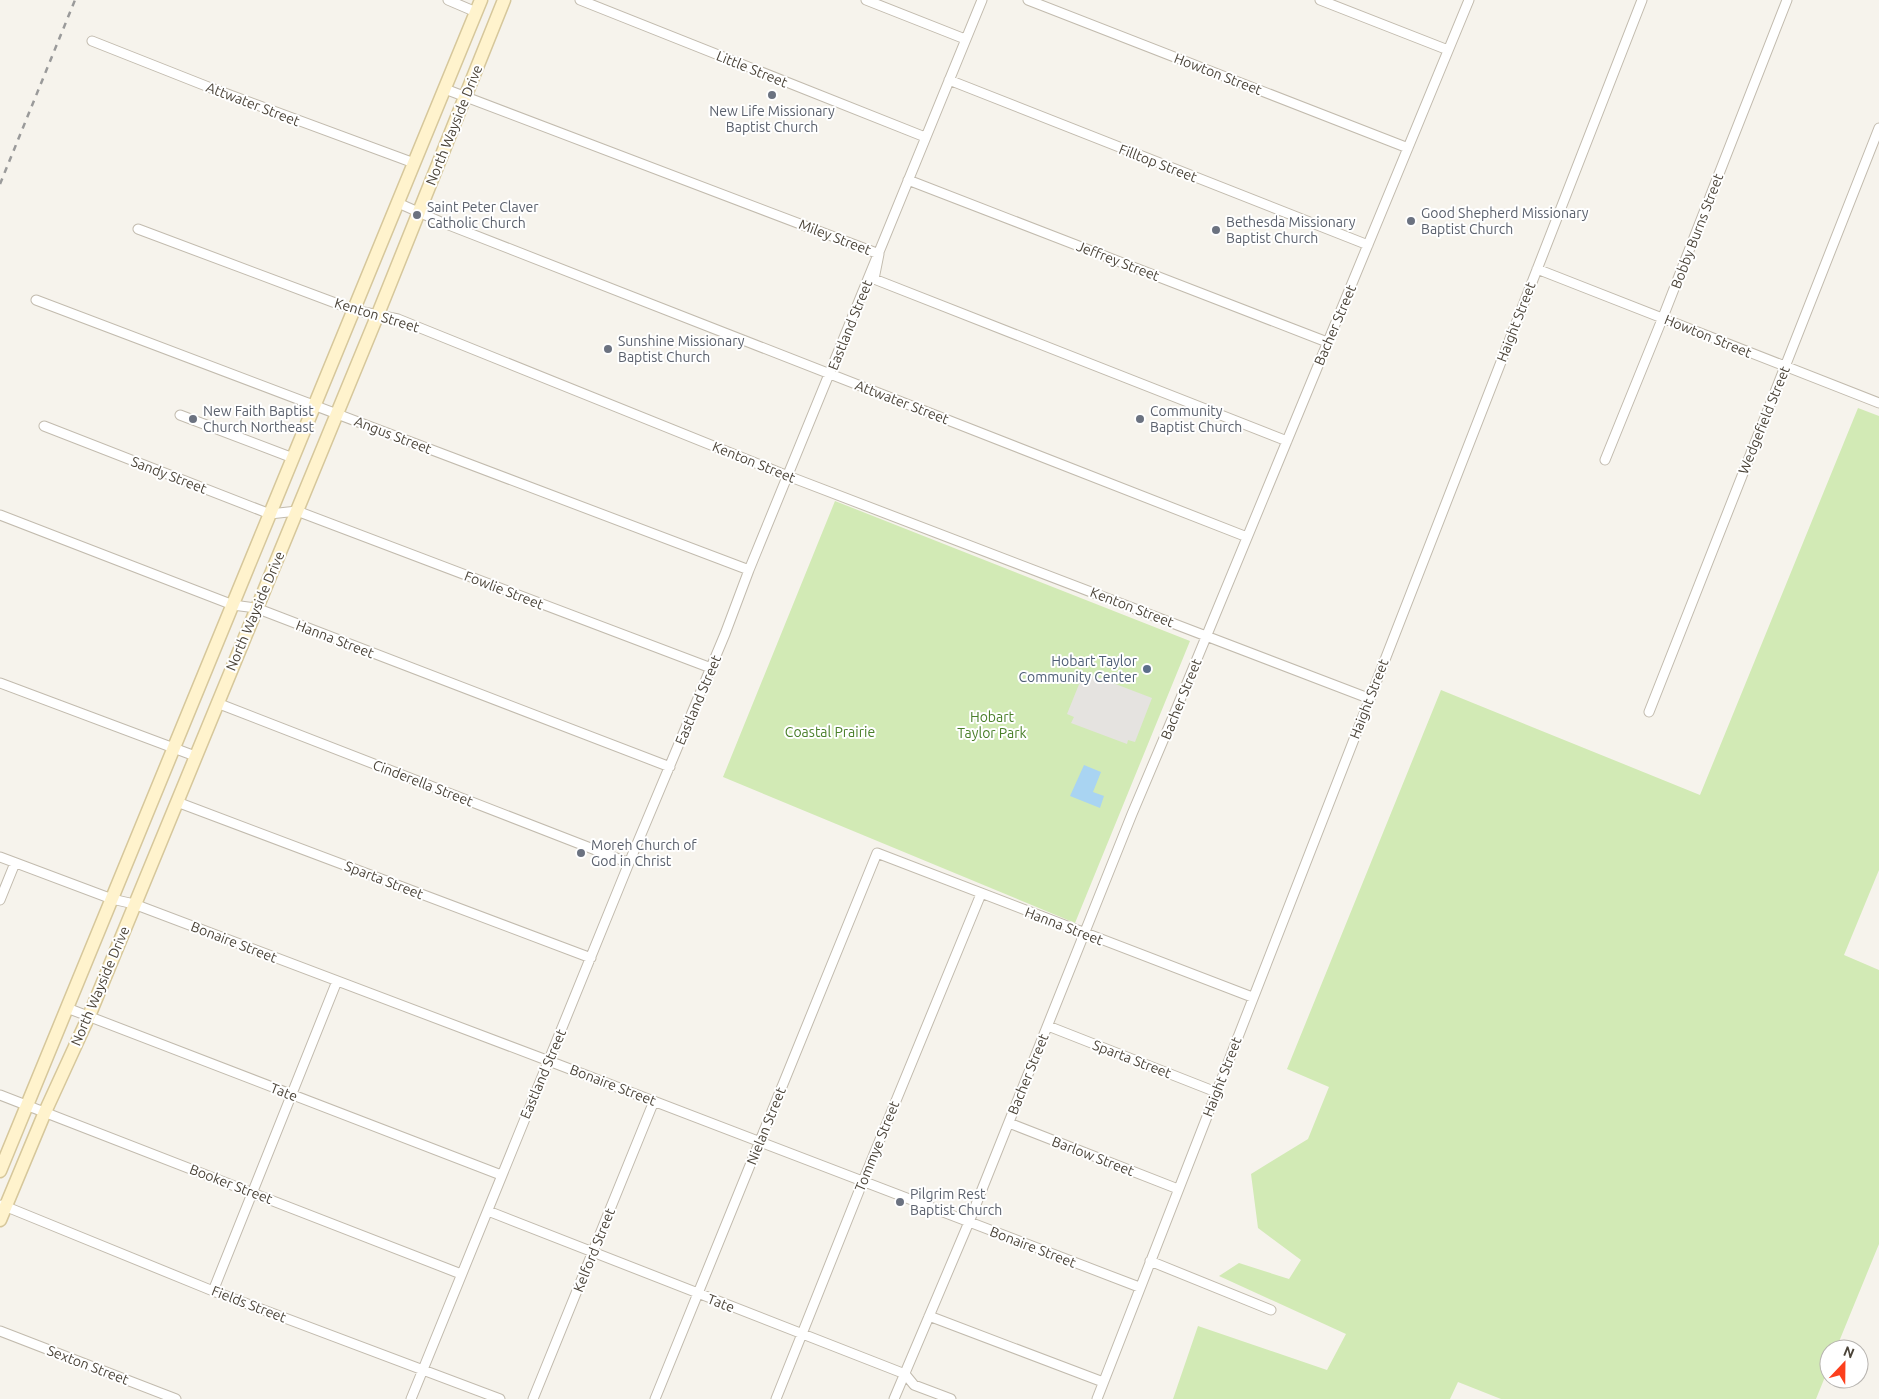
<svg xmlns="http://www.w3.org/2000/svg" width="1879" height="1399" font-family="Ubuntu,sans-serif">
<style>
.green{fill:#d2eab5}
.parking{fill:#e5e3e0}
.water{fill:#a9d4f2}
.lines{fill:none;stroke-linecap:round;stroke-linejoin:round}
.street-casing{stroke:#c2bbae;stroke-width:11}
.secondary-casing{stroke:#d6c79b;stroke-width:15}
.street{stroke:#fff;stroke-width:9}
.secondary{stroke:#fff3cd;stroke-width:12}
.rail{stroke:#9a9a9a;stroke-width:2.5;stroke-dasharray:6 6;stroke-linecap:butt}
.worship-dot{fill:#6b7280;stroke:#fff;stroke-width:2}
.service-dot{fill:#5c6f8a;stroke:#fff;stroke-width:2}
.labels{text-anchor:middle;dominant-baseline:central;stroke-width:4;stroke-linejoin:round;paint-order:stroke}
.street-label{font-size:14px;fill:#4b4439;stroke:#fff}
.worship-label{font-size:14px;fill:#5b616d;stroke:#fff;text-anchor:start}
.service-label{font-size:14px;fill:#4e5e75;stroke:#fff;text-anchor:end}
.park-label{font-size:14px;fill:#4a7f2a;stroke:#fff}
</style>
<rect width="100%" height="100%" fill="#f6f3ec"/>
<!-- green -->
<path class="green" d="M1858 408 1879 416V870L1844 955 1879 970V1244L1836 1349H1829V1367L1816 1399H1501L1458 1382 1450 1399H1173L1198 1326 1327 1370 1346 1334 1219 1276 1239 1263 1289 1279 1301 1260 1258 1228 1251 1174 1308 1139 1329 1087 1287 1069 1441 690 1700 795Z
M835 501 1190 641 1075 923 723 777Z"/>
<!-- parking -->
<path class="parking" d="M1084 672 1152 698 1135 742 1128 740 1127 744 1071 723 1074 717 1067 714Z"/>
<!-- water -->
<path class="water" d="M1084 765 1101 772 1093 792 1104 796 1100 808 1070 796Z"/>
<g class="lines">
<defs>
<path id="street" d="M448 0 476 12
M580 0 925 137
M866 0 965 39
M1028 0 1408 148
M1320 0 1448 50
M92 41 211 88 414 163
M949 80 1368 245
M445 89 879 254 874 279 1287 441
M908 180 1327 342
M398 203 441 222 1247 537
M138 229 354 310 398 319 788 476 1368 698
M1537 269 1879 403
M36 300 749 570
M180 415 293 458
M44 426 270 514 297 511 711 668
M1605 460 1663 317 1787 0
M0 515 233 605 256 608 670 767
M0 683 195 756
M217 703 629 863
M1649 712 1879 128
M177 802 591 958
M0 857 112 899 134 904 549 1061 1139 1287
M0 900 15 863
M67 1008 501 1175
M1048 1026 1216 1092
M0 1095 461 1274
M1009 1123 1178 1189
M2 1205 213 1291 500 1399
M488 1211 905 1374 914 1385 951 1399
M1150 1261 1271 1310
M213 1291 337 981
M929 1316 1103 1382
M0 1331 176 1399
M411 1399 629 863 725 634 749 570 982 0
M533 1399 654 1101
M655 1399 877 853 1252 997
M776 1399 863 1181 981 894
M894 1399 969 1222 1132 814 1173 717 1469 0
M1097 1399 1642 0"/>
<path id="secondary" d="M0 1171 481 0
M0 1220 45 1112 89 1016 378 314 504 0"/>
</defs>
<!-- street casing -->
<use href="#street" class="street-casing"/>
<!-- secondary casing -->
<use href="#secondary" class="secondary-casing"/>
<!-- street -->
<use href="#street" class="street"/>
<!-- secondary -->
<use href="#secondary" class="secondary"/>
<!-- rail -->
<path class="rail" d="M0 184 75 0"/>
</g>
<!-- markers -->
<g class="worship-dot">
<circle cx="772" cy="95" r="5"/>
<circle cx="417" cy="215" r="5"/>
<circle cx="1411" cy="221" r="5"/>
<circle cx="1216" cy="230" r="5"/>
<circle cx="608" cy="349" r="5"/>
<circle cx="193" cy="419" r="5"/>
<circle cx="1140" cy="419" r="5"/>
<circle cx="581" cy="853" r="5"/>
<circle cx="900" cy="1202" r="5"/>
</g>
<circle class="service-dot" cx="1147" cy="669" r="5"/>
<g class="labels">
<!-- street labels -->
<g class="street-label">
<text transform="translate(752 69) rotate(22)">Little Street</text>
<text transform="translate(1218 74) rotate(21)">Howton Street</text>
<text transform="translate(253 104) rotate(21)">Attwater Street</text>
<text transform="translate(454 125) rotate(-68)">North Wayside Drive</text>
<text transform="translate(1158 163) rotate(21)">Filltop Street</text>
<text transform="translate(1697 231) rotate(-69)">Bobby Burns Street</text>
<text transform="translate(835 237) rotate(21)">Miley Street</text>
<text transform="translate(1118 261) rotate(21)">Jeffrey Street</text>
<text transform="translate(377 315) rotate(17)">Kenton Street</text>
<text transform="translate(1516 322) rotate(-69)">Haight Street</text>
<text transform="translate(850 325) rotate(-68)">Eastland Street</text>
<text transform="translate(1335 325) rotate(-67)">Bacher Street</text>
<text transform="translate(1708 336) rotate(22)">Howton Street</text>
<text transform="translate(902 402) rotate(21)">Attwater Street</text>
<text transform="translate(1764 420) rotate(-68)">Wedgefield Street</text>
<text transform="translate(393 435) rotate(21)">Angus Street</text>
<text transform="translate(754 462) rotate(22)">Kenton Street</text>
<text transform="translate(169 475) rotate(21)">Sandy Street</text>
<text transform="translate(504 590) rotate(21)">Fowlie Street</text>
<text transform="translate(1132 607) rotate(21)">Kenton Street</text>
<text transform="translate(255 611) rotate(-67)">North Wayside Drive</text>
<text transform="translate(335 639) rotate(21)">Hanna Street</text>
<text transform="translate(1181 699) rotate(-68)">Bacher Street</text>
<text transform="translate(1369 699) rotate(-69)">Haight Street</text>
<text transform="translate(698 700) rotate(-67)">Eastland Street</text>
<text transform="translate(423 783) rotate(21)">Cinderella Street</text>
<text transform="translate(384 880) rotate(21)">Sparta Street</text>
<text transform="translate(1064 926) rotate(21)">Hanna Street</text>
<text transform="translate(234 942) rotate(21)">Bonaire Street</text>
<text transform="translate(100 986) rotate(-67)">North Wayside Drive</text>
<text transform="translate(1132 1059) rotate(21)">Sparta Street</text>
<text transform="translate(543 1074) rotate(-67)">Eastland Street</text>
<text transform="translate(1028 1074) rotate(-68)">Bacher Street</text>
<text transform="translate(1222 1077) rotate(-69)">Haight Street</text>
<text transform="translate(613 1085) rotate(21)">Bonaire Street</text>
<text transform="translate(284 1092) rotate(21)">Tate</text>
<text transform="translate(766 1126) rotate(-68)">Nielan Street</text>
<text transform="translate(877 1146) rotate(-68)">Tommye Street</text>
<text transform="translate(1093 1156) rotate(21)">Barlow Street</text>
<text transform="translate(231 1184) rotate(21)">Booker Street</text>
<text transform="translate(1033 1247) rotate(21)">Bonaire Street</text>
<text transform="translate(594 1250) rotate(-68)">Kelford Street</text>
<text transform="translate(721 1303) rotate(21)">Tate</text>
<text transform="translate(249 1304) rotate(21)">Fields Street</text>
<text transform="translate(88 1365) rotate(21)">Sexton Street</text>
</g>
<!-- worship labels -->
<g class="worship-label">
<text x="772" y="111" text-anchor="middle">New Life Missionary<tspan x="772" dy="16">Baptist Church</tspan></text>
<text x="427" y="207">Saint Peter Claver<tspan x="427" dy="16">Catholic Church</tspan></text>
<text x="1421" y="213">Good Shepherd Missionary<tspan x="1421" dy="16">Baptist Church</tspan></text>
<text x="1226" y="222">Bethesda Missionary<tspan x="1226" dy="16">Baptist Church</tspan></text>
<text x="618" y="341">Sunshine Missionary<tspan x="618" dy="16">Baptist Church</tspan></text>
<text x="203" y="411">New Faith Baptist<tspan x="203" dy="16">Church Northeast</tspan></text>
<text x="1150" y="411">Community<tspan x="1150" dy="16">Baptist Church</tspan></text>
<text x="591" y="845">Moreh Church of<tspan x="591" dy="16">God in Christ</tspan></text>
<text x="910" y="1194">Pilgrim Rest<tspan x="910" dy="16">Baptist Church</tspan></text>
</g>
<!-- service labels -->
<g class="service-label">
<text x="1137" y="661">Hobart Taylor<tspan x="1137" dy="16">Community Center</tspan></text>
</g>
<!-- park labels -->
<g class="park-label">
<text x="992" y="717">Hobart<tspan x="992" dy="16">Taylor Park</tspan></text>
<text x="830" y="732">Coastal Prairie</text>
</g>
</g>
<!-- north arrow -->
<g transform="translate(1844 1364) rotate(22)"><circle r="24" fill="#ffffff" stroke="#b7b4b0"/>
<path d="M0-4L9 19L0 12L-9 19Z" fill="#fc3f1d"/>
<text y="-8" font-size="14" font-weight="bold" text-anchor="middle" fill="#4b4439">N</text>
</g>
</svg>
